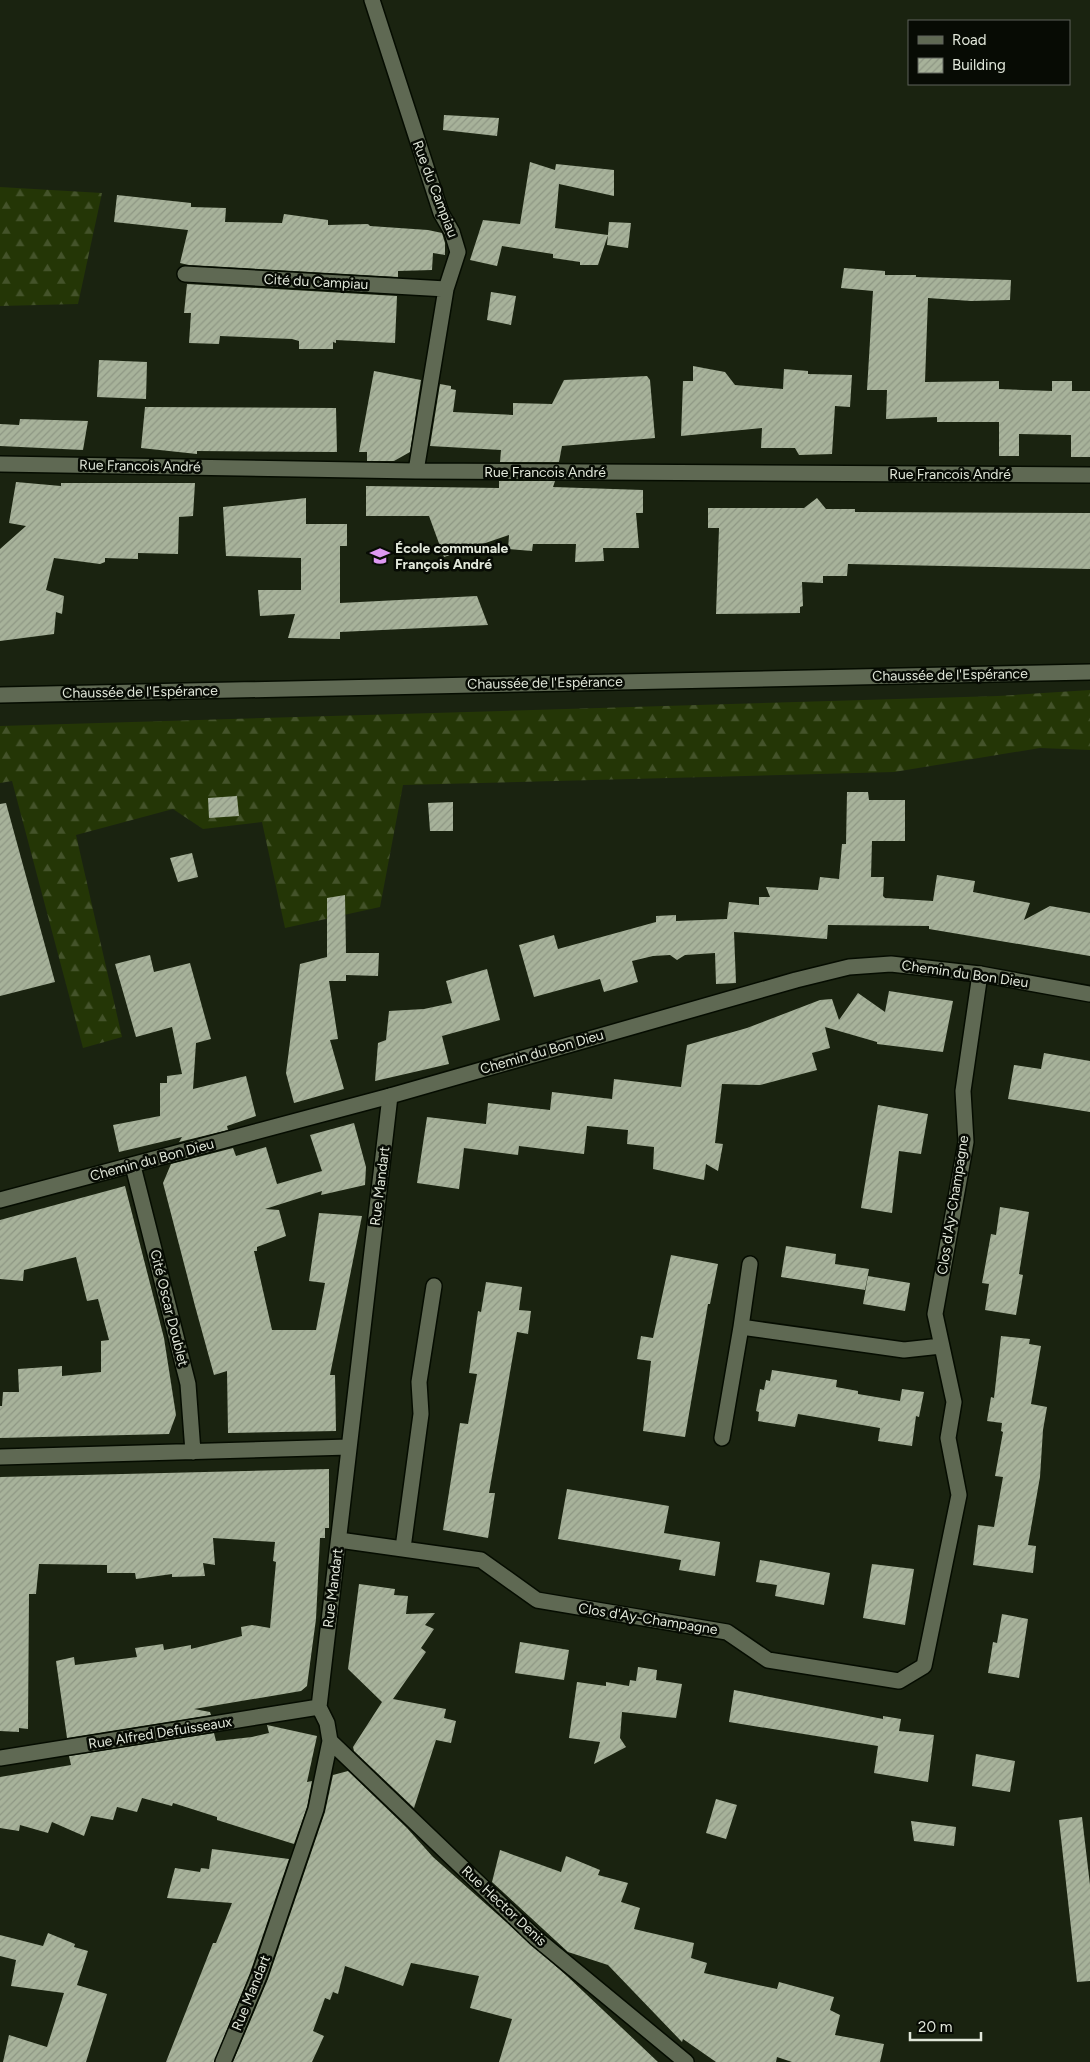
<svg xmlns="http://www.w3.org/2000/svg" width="1090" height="2062" font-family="Figtree,sans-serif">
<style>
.forest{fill:url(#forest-firs)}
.building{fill:url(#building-hatch)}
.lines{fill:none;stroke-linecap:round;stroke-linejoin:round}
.minor-casing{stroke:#050c00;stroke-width:18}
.tertiary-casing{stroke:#050c00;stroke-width:18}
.secondary-casing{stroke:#050c00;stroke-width:18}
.minor{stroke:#5f6953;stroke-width:15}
.tertiary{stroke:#5f6953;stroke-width:15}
.secondary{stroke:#5f6953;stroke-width:15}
.labels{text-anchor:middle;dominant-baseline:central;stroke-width:5;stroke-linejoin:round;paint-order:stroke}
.street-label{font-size:14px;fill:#e1e7da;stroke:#070b04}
.poi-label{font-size:14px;font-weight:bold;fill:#e1e7da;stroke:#070b04;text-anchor:start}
</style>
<defs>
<pattern id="forest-firs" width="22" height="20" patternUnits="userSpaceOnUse" patternTransform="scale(1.25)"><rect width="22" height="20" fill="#243606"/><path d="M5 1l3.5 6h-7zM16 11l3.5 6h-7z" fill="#44532a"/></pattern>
<pattern id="building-hatch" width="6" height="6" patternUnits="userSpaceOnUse" patternTransform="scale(1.25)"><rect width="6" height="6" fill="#a7b29a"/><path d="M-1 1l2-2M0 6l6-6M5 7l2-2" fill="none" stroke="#8e9784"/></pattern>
</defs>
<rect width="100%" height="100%" fill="#1a2310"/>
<!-- forest -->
<path class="forest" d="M0 187 102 193 78 304 0 306Z
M1090 690V750L1040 748 894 772 403 785 380 907 285 928 262 822 203 829 173 809 76 835 122 1037 83 1048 12 781 0 783V726L998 696Z"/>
<!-- building -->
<path class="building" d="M444 115 499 118 497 136 443 130Z
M530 162 555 170 556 164 614 170V196L559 184 555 228 608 235 598 265H580V262L553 258V254L502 246 497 266 470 260 483 220 520 224Z
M117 195 191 203V207L226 208 225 222 282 223 284 214 328 220V225L368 224 370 226 428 230 442 233 445 243V255L433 253 432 270 398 271V277L189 265 180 263 188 230 114 222Z
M609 222 631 223 628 248 607 245Z
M844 268 885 271V275H916V277L1011 280 1010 300 971 301 928 298 925 382 999 381V389L1052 391V381H1072V391H1090V457H1071V435L1019 434V456H999V422H937V417L886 419 887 390H867L873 291 841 288Z
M187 284 397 296 395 343 336 340V343L333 342V349H299V341L292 339 220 336 219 344 189 343 191 313H184Z
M491 292 516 296 511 325 487 320Z
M99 360 147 362 146 399 97 397Z
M693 366 725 372 735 385 783 389 784 369 808 371V374L852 375 850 407 835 406 832 454 799 455 795 448H761L762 428 681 436 683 381H693Z
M374 371 421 380 410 452 394 461H367V452H359Z
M647 376 650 380 655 438 562 446 559 462H500L501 450 430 446 440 384 451 386V389L456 390 453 412 513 415V403L552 404 564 380Z
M145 407 336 408 337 452 197 451V454L141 448Z
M20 419 88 421 83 450 0 446V424L19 425Z
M499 481H555L553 487 643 490V513H636L639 548H603L604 561 575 562 576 544H533L532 551 508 549 509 535 444 557 429 516H366V486L499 488Z
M16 482 61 486V483H195L193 516 179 517 178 554 138 553V559L105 558V562L100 564 54 558 46 590 64 596 62 614 56 612 54 634 0 641V549L26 526 9 523Z
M306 498V524H347V546H340V603L477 596 488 625 340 632V639L288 638 295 614 260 616 258 590H301V558L226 556 223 507Z
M817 498 826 509H855V512L1090 513V569L848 564 847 576H823V583L802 582 803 606 800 607V613L716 614 719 528H708V508H804Z
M847 792H868L869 800H905V841H872L871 877H884L883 896 885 898 933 901 937 875 975 881 973 892 1030 903 1024 920 1050 906 1090 913V956L929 929V926L828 925 827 939 734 932 736 983 716 984 715 953 685 955 677 960 670 955 653 956 632 961 638 982 604 992 600 979 534 997 519 945 554 935 558 949 656 922V916L676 915V921L727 919 729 902 759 905V897H770L766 887 818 890 820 877 839 879 842 844H846Z
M237 796 239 816 209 818 208 798Z
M453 802V831H430L428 803Z
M6 803 55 982 0 996V804Z
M192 853 198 877 178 882 170 858Z
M345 895 346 953H379L378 976 346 975V981H329L338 1039 330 1040 344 1089 294 1103 286 1073 300 964 327 957V898Z
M150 955 154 972 190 963 211 1039 196 1043 193 1089 246 1076 256 1116 227 1126 228 1130 179 1142 182 1137 119 1152 113 1125 160 1116V1083H167V1076L182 1074 172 1027 136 1037 115 964Z
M487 969 500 1020 442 1036 449 1064 375 1081 378 1043 386 1040 389 1011 424 1009 452 1003 446 981Z
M889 991 953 1001 943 1052 877 1044V1042L825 1027 830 1048 812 1053 817 1070 760 1085 722 1084 715 1143 723 1144 718 1171 706 1164 704 1180 653 1169 654 1147 627 1144 628 1130 587 1126 584 1154 519 1146 518 1155 464 1148 459 1189 417 1183 427 1117 486 1124 488 1103 550 1110 552 1092 612 1099 614 1079 681 1087 687 1045 747 1028 820 1000 832 999 839 1020 858 993 885 1012Z
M1044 1053 1090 1061V1112L1008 1099 1014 1065 1041 1069Z
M878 1105 928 1114 921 1154 899 1151 892 1213 861 1208Z
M354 1123 366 1167 365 1185 321 1195 322 1191 265 1209 279 1210 286 1236 257 1247V1251H254L272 1330H316L325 1283 309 1281 319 1213 362 1216 330 1375H335L336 1431 228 1433 227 1371 214 1375 195 1306 163 1183 171 1164 233 1148 236 1156 266 1147 277 1184 322 1171 310 1135Z
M125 1186 164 1338 176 1415 169 1434 0 1438V1406H2L3 1392H19L18 1369 62 1366V1376L101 1372V1341L109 1340 98 1299 87 1301 76 1257 24 1270 23 1281 0 1279V1220Z
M1000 1207 1029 1212 1019 1274 1023 1275 1016 1315 985 1310 989 1284 982 1283 991 1234 996 1235Z
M786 1246 836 1254 835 1264 869 1269 865 1290 781 1277Z
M671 1255 718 1264 710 1304H708L685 1437 643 1431 651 1361 637 1359 641 1336 653 1338Z
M868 1276 910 1283 905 1311 863 1304Z
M486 1282 522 1287 519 1310 531 1311 528 1334 517 1332 489 1493H495L488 1538 443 1530 460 1423 468 1424 477 1374 469 1373 478 1311 481 1312Z
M1001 1336 1030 1339 1029 1344 1041 1346 1031 1404 1047 1407 1043 1430 1040 1477 1028 1545 1036 1546 1033 1573 973 1565 978 1525 994 1527 1003 1477 995 1476 1003 1432 1001 1431 1002 1423 987 1421 991 1397 994 1398Z
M772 1370 837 1380 836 1387 858 1391V1394L900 1401 902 1389 924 1392 919 1417 916 1416 912 1446 878 1441 880 1428 798 1414 795 1427 758 1421 759 1412 756 1411 760 1389 764 1390 766 1380 770 1381Z
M329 1469V1528H325V1538H320L316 1619 307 1686 301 1691 194 1709 210 1712 211 1715 67 1738 56 1661 74 1657 75 1665 137 1657 135 1648 163 1644 164 1650 191 1645V1649L242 1636 241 1627 252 1625 270 1628 276 1562 273 1561 275 1542 213 1538 215 1565 203 1563 205 1576 172 1577V1574L136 1579 135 1573H107V1565L39 1564 36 1594H29L28 1729 19 1728V1732L0 1731V1477Z
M567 1489 669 1506 664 1533 720 1542 715 1576 679 1570 681 1560 558 1539Z
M760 1560 830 1573 824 1605 775 1596 777 1585 756 1582Z
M872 1564 914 1569 905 1625 863 1618Z
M359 1584 395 1589 394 1595 408 1596 406 1614 435 1613 425 1625 434 1629 421 1648 426 1652 393 1699 446 1709 444 1718 456 1721 451 1743 436 1740 414 1808 354 1751 353 1747 382 1702 348 1669Z
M1002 1614 1028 1619 1019 1678 988 1673 993 1642 997 1643Z
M520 1642 569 1650 564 1680 515 1673Z
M638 1667 657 1670 656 1680 682 1684 676 1718 622 1712 620 1738 626 1747 594 1764 600 1742 569 1738 577 1682 606 1686V1682L629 1686 630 1680 636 1681Z
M734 1690 883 1719V1716L901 1719 899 1731 934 1735 928 1782 874 1773 878 1746 729 1722Z
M267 1725 317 1736 307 1782 312 1781 307 1807 294 1844 217 1820V1817L173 1803 172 1806 142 1798 137 1812 117 1807 113 1820 91 1816 84 1836 52 1822 48 1833 20 1825 19 1831 0 1828V1777L71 1765 69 1756 214 1733 216 1741 252 1737 269 1733Z
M976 1754 1015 1761 1010 1792 972 1786Z
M348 1771 407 1828 433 1857 567 1976 658 2062H499L512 2019 470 2008 479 1976 411 1963 403 1986 345 1966 338 1994 333 1992 330 2000 325 1998 313 2031 324 2036 312 2062H233L268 1979 325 1812 333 1775Z
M716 1799 737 1805 726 1839 706 1833Z
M1082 1817 1090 1885V1981L1077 1982 1059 1820Z
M911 1821 956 1827 954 1846 914 1841Z
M212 1849 289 1859 250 1973 214 2062H166L213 1943H216L232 1903 167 1898 175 1868 200 1872 201 1868 209 1869Z
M500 1850 561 1872 566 1856 600 1870 598 1875 628 1883 621 1902 640 1908 634 1929 694 1943 691 1958 707 1963 704 1973 777 1989 779 1982 834 1997 830 2010 840 2015 835 2035 884 2044 880 2062H792L777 2057 776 2062H716L683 2039 682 2042 608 1965 568 1952 492 1882Z
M48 1933 75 1944 74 1947 88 1951 77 1985 107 1994 86 2062H3L9 2035 47 2047 64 1993 11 1986 16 1960 0 1956V1935L43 1946Z"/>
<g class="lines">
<defs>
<path id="minor" d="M372 0 441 213 452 232 458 252 446 289 416 471
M185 274 446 289
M0 464 416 471 1090 475
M133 1166 188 1384 193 1452
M741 1327 750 1264
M722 1438 741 1327 904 1350 941 1346
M0 1457 349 1447
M339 1540 481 1560 537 1600 727 1632 768 1660 899 1681 924 1666 959 1495 948 1438 954 1402 935 1314 966 1142 963 1091 980 974
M403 1548 421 1414 419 1382 434 1286
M330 1741 536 1938 686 2062
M0 1758 319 1707
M223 2062 259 1976 316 1809 330 1741 327 1723 319 1707 390 1096"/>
<path id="tertiary" d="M0 1200 390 1096 796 980 849 967 891 964 980 974 1090 994"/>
<path id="secondary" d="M0 695 1090 672"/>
</defs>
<!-- minor casing -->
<use href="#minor" class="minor-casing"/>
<!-- tertiary casing -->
<use href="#tertiary" class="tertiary-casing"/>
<!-- secondary casing -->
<use href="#secondary" class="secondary-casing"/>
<!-- minor -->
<use href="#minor" class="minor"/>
<!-- tertiary -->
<use href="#tertiary" class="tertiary"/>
<!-- secondary -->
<use href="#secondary" class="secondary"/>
</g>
<!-- icons -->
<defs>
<symbol id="school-bare" viewBox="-9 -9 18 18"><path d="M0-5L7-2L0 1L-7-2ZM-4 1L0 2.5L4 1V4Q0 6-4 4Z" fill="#de98f2" stroke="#070b04" stroke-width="2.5" paint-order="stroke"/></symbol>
</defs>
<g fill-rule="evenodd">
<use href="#school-bare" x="366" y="542" width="28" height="28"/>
</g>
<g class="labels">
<!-- street labels -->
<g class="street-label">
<text transform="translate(435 189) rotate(69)">Rue du Campiau</text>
<text transform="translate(316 282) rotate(3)">Cité du Campiau</text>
<text transform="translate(140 466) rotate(1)">Rue Francois André</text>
<text x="545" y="472">Rue Francois André</text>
<text x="950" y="474">Rue Francois André</text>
<text transform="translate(950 675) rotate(-1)">Chaussée de l'Espérance</text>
<text transform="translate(545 683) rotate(-1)">Chaussée de l'Espérance</text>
<text transform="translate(140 692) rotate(-1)">Chaussée de l'Espérance</text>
<text transform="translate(965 974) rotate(8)">Chemin du Bon Dieu</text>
<text transform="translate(542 1052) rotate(-16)">Chemin du Bon Dieu</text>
<text transform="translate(152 1160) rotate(-15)">Chemin du Bon Dieu</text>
<text transform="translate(380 1186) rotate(-83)">Rue Mandart</text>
<text transform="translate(953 1205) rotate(-81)">Clos d'Ay-Champagne</text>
<text transform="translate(169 1308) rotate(76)">Cité Oscar Doublet</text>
<text transform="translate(333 1588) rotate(-83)">Rue Mandart</text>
<text transform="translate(648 1619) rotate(9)">Clos d'Ay-Champagne</text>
<text transform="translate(160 1733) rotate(-9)">Rue Alfred Defuisseaux</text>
<text transform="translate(504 1906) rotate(43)">Rue Hector Denis</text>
<text transform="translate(251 1993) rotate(-68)">Rue Mandart</text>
</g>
<!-- poi labels -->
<g class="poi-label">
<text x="395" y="548">École communale<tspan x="395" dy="16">François André</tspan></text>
</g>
</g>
<!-- legend -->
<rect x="908" y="20" width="162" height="65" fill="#070b04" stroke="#5e635a"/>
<rect x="918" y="36" width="25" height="8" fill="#5f6953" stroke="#5e635a"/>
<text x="952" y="45" font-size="15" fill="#e1e7da">Road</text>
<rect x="918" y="58" width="25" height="15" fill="url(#building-hatch)" stroke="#5e635a"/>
<text x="952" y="70" font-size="15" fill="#e1e7da">Building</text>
<!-- scale -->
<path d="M910 2032v8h71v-8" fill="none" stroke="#e1e7da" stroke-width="2.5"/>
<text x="918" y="2032" font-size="15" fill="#e1e7da" stroke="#070b04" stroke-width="4" paint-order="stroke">20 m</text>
</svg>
